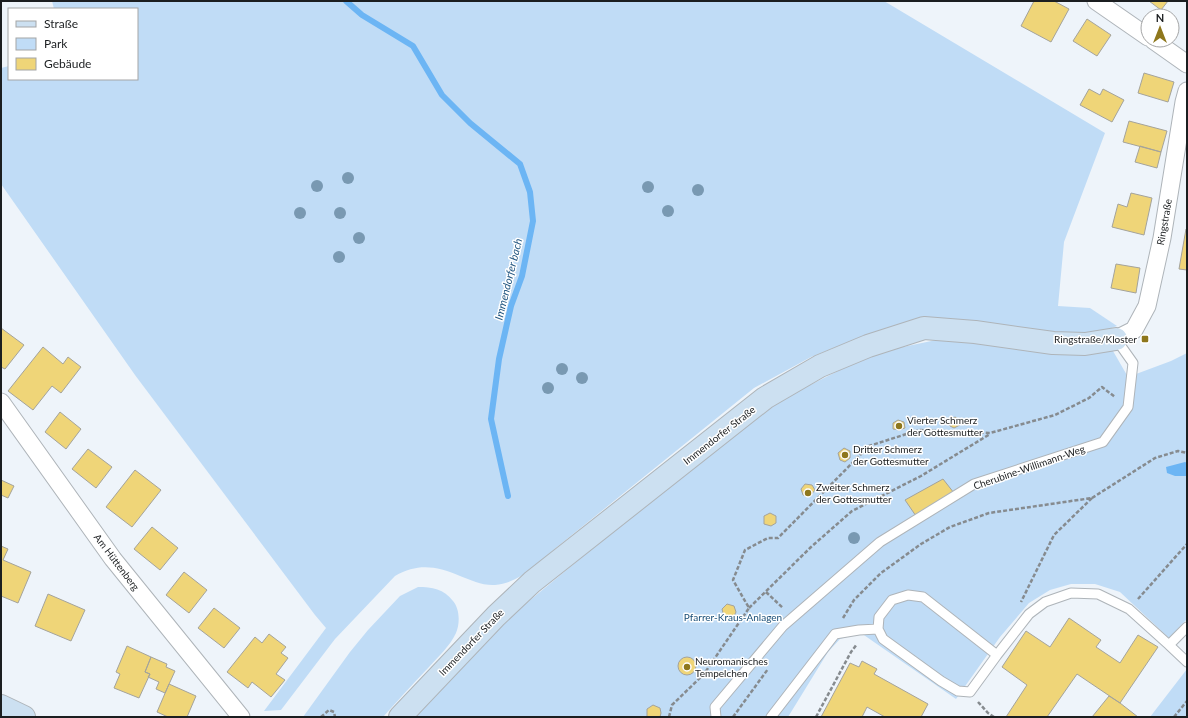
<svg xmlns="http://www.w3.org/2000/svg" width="1188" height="718" font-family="Lato,sans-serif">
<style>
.green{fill:#c0dcf6}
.water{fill:#6cb5f4}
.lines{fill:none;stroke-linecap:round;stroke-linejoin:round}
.stream{stroke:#6cb5f4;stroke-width:6}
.building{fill:#efd578;stroke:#a4a39b}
.lane-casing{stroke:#aeb4b9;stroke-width:11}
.street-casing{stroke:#aeb4b9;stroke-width:19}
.secondary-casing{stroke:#aeb4b9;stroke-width:24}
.path{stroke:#868b8f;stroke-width:2.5;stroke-dasharray:4 2;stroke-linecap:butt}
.lane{stroke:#fff;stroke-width:9}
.street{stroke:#fff;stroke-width:17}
.secondary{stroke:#cce0f1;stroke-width:22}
.tree{fill:#7999b2}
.poi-dot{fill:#8e771c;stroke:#fff;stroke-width:1.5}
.labels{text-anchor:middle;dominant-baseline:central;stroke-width:3;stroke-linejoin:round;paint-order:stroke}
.street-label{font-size:10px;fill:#1b1e20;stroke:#fff}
.poi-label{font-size:10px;fill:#1b1e20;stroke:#fff;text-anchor:start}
.park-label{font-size:10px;fill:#194e77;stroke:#fff}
.water-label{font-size:11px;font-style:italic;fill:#245882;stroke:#fff}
</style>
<rect width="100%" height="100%" fill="#eef4fa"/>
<!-- green -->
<path class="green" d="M52 1H884L1105 133 1064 242 1058 306 1090 308 1117 326 1092 335 861 337 811 357 754 388 557 547C539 562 520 583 495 585 483 586 471 580 460 576 436 566 418 563 395 576L335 639 281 710 264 711 326 628 315 615 135 375 1 184V68L9 66V79H137V9H54Z
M941 339 1070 353 1113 351 1128 377 1171 361 1187 353V619L1169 638 1120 592 1095 584H1071L1050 590 1029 603 1000 637 956 699 861 633 840 639 828 652 788 717H412L512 615 746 422 778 401 874 353Z
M418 587C432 587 444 589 453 601 460 609 460 624 456 633 450 646 438 657 429 667 413 684 398 700 383 717H303L350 652 368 630 400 596Z
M1187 669V717H1150Z"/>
<!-- water -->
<path class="water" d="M1185 462 1187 463V476H1175L1167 473 1166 467Z"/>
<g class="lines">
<!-- stream -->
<path class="stream" d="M346 1 362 15 413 46 442 95 470 123 520 164 530 192 533 221 522 276 511 306 499 359 491 419 508 496"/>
</g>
<!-- building -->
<path class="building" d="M1034 1H1054L1069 9 1051 42 1021 26Z
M1149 1H1168L1161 10Z
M1087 19 1111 35 1097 56 1073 41Z
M1144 73 1174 82 1168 102 1138 93Z
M1089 89 1100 95 1103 89 1124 100 1112 122 1080 105Z
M1129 121 1167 131 1161 152 1123 142Z
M1140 146 1161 152 1157 168 1135 162Z
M1131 193 1152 198 1144 235 1112 227 1118 204 1127 207Z
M1186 229H1187V270L1179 269Z
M1116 264 1140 268 1136 293 1111 288Z
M1 328 24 345 5 369 1 367Z
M43 347 63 364 68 357 81 367 61 393 52 386 33 410 8 391Z
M60 412 81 429 66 449 45 432Z
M955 417 960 420V425L954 428 950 426 949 420Z
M898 420 904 422 905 428 899 430 893 429V423Z
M844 448 850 451V458L845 462 840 460 838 453Z
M88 449 112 467 96 488 72 469Z
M135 470 161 490 132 527 106 507Z
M943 479 954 493 916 516 905 500Z
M1 480 14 486 8 498 1 495Z
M805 484 812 485 815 490 810 496 803 495 801 489Z
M770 513 776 516V523L771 526 764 524V516Z
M152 527 178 548 160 570 134 549Z
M1 546 8 549 3 560 31 572 18 603 1 596Z
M184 572 207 590 189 613 166 595Z
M48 594 85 610 71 641 35 626Z
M727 604 734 606 736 612 733 618 724 617 722 609Z
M214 608 240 628 224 648 198 628Z
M1069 618 1101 640 1096 647 1120 663 1138 635 1158 647 1120 703 1077 674 1047 717H1006L1027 685 1002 667 1026 631 1050 647Z
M269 634 286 647 281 653 288 658 276 674 285 680 271 697 252 682 248 688 227 672 255 637 262 643Z
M127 646 151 657 145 672 150 674 139 698 114 688 120 674 116 672Z
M678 666a9 9 0 1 1 18 0a9 9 0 1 1-18 0Z
M151 657 167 664 166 667 175 671 165 693 156 689 159 682 148 677 150 674 145 672Z
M862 661 877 669 874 674 928 704 921 717H885L867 707 862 717H821L850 663 859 667Z
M169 684 196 696 187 717H168L157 712Z
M1109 696 1120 703 1138 717H1092Z
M653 705 660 708 661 713 660 717H647V709Z"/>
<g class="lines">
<defs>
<path id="lane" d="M908 595 923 597 997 655 970 692 958 691 941 681 883 639 878 629 879 617 892 600Z
M1169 645 1187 662
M997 655 1029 614 1045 602 1071 593 1098 594 1129 609 1169 645 1187 627
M716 717 715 707 783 626 880 542 974 484 1103 442 1128 407 1133 363 1116 339
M771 717 835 634 859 630 878 629"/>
<path id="street" d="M1096 1 1148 37
M1153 40 1187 64
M1116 339 1134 330 1147 306 1162 238 1184 102 1187 91
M1 402 113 559 241 717"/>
<path id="secondary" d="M1 706 24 717
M400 717 496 616 532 582 765 398 820 366 868 346 924 328 975 332 1053 343 1085 344 1116 339"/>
</defs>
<!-- lane casing -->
<use href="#lane" class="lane-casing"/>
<!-- street casing -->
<use href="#street" class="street-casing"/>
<!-- secondary casing -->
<use href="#secondary" class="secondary-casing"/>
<!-- path -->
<path class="path" d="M1092 498 1155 458 1178 451 1187 453
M766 592 783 608
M1138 599 1187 544
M749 608 811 547 852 511 921 476 990 434
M843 618 854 600 881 573 921 544 950 527 989 513 1092 498 1054 535 1021 602
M978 702 988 713 994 717
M321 717 329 710 334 712 335 717
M669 717 672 705 704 674 749 608 733 580 745 550 768 538H778L869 446 919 430 990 433 1055 415 1089 398 1102 387 1115 397
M733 717 768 669
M816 717 851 652 857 644
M1174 717 1187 701"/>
<!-- lane -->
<use href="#lane" class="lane"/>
<!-- street -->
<use href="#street" class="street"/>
<!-- secondary -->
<use href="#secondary" class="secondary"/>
</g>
<!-- trees -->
<g class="tree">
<circle cx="348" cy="178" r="6"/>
<circle cx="317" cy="186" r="6"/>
<circle cx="648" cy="187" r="6"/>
<circle cx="698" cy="190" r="6"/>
<circle cx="668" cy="211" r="6"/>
<circle cx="300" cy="213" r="6"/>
<circle cx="340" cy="213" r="6"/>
<circle cx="359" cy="238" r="6"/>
<circle cx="339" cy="257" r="6"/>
<circle cx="562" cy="369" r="6"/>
<circle cx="582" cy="378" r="6"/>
<circle cx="548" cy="388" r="6"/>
<circle cx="854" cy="538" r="6"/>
</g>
<!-- markers -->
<g class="poi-dot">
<rect x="1141" y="335" width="8" height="8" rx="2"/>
<circle cx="899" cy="426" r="4"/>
<circle cx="845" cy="455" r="4"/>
<circle cx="808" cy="493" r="4"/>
<circle cx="687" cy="667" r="4"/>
</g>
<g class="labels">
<!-- street labels -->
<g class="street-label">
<text transform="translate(1164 222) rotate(-80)">Ringstraße</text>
<text transform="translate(719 435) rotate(-38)">Immendorfer Straße</text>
<text transform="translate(1029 467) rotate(-19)">Cherubine-Willimann-Weg</text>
<text transform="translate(117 562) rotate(53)">Am Hüttenberg</text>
<text transform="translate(471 642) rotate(-46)">Immendorfer Straße</text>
</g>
<!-- poi labels -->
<g class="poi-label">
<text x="1137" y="339" text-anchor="end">Ringstraße/Kloster</text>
<text x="907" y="420">Vierter Schmerz<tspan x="907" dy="12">der Gottesmutter</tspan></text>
<text x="853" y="449">Dritter Schmerz<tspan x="853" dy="12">der Gottesmutter</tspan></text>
<text x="816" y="487">Zweiter Schmerz<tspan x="816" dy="12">der Gottesmutter</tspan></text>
<text x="695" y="661">Neuromanisches<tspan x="695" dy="12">Tempelchen</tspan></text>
</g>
<!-- park labels -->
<g class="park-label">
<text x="733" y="617">Pfarrer-Kraus-Anlagen</text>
</g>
<!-- water labels -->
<g class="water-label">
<text transform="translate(508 279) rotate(-76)">Immendorfer bach</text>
</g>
</g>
<!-- border -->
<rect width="1188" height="718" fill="none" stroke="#1b1e20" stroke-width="4"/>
<!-- legend -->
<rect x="8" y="8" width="130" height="72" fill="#ffffff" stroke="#a4a5a6"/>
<rect x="16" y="21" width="20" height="6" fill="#cce0f1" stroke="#a4a5a6"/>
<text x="44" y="28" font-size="12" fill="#1b1e20">Straße</text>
<rect x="16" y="38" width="20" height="12" fill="#c0dcf6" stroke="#a4a5a6"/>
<text x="44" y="48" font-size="12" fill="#1b1e20">Park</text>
<rect x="16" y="58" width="20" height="12" fill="#efd578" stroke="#a4a5a6"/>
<text x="44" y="68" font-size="12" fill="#1b1e20">Gebäude</text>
<!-- north arrow -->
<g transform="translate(1160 28)"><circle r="19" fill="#ffffff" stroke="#a4a5a6"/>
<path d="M0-3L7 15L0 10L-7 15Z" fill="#8e771c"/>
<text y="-6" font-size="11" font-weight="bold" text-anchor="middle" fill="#1b1e20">N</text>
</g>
</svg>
